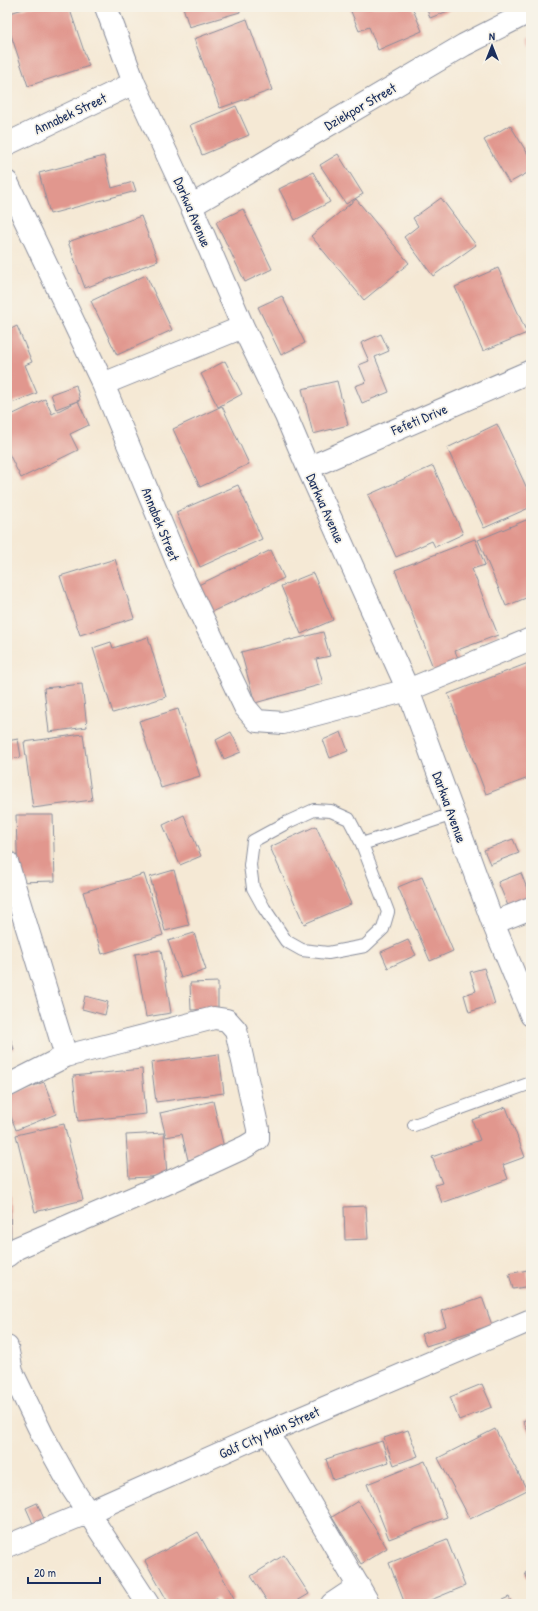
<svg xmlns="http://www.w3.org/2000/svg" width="538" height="1611" font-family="'Patrick Hand',sans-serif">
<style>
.building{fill:#e1978e}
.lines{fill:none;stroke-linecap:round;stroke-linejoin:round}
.service-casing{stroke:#888c9a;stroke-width:14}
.minor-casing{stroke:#888c9a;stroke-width:24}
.service{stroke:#fff;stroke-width:12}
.minor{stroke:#fff;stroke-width:22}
.labels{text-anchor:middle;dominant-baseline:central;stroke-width:3.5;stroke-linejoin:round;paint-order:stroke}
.street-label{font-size:14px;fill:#1b2f5e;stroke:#f7f3e8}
</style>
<rect width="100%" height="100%" fill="#f7f3e8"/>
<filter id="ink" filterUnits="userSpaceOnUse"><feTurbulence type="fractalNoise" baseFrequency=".025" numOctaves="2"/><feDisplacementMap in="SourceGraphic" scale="8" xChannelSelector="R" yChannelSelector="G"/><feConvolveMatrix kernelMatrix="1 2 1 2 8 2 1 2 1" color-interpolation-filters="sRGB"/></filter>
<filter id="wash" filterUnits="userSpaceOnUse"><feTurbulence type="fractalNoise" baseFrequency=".012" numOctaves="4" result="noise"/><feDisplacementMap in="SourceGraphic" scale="16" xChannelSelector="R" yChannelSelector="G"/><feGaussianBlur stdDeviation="0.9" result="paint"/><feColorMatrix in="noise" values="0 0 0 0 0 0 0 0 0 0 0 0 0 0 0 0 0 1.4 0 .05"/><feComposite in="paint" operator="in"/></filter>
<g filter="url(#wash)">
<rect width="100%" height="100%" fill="#f5e9d5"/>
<g id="blocks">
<!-- building -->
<path class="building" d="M29 7H69L89 66 28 86 7 23V14Z
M183 7H239L240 12 189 27Z
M356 7H412L422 31 378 50 369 27 359 31 350 9Z
M426 7H458L430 18Z
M247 19 272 90 220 108 194 39Z
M531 36V48L527 38Z
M236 106 249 135 202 155 190 125Z
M510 125 531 159V171L509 183 484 140Z
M338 154 363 194 346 204 320 165Z
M104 156 112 188 133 182 136 191 50 214 39 173Z
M313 172 330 202 295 220 279 189Z
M441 198 476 245 433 276 404 237 418 226 413 218Z
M356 199 409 263 364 300 311 236Z
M243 209 272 269 245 282 216 222Z
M141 216 158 261 85 288 68 242Z
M498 268 527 333 483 351 455 287Z
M146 275 172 330 117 355 91 301Z
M282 296 305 343 281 355 258 307Z
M17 326 32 362 25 365 37 393 7 405V331Z
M381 334 389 351 375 357 389 392 362 403 355 386 366 382 359 365 369 361 361 343Z
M225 361 242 394 218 407 201 374Z
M337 381 348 425 313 434 302 389Z
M76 385 80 400 56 409 51 394Z
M45 399 52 414 78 401 89 425 70 434 78 450 21 478 7 450V417Z
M222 406 249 464 200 487 173 429Z
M497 424 531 497V507L484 528 447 448Z
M433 466 463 534 435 547 432 541 396 557 368 495Z
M238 485 262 539 200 567 176 512Z
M531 518V596L506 606 478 540Z
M475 539 485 565 472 569 498 635 455 651 461 665 436 675 395 570Z
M271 550 284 578 205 615 192 588Z
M115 559 134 618 80 635 60 576Z
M313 573 333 620 301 634 281 586Z
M323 632 330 656 316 659 323 684 255 703 241 652 291 639V640Z
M148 637 166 697 113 713 93 648 111 642 113 648Z
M531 662V777L486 794 448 694Z
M82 684 87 727 49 732 44 688Z
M178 709 200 776 161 788 139 721Z
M231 732 241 752 224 759 216 740Z
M341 732 348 751 330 758 323 740Z
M83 734 92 800 33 808 24 742Z
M18 739 21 757 7 760V741Z
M16 815H53L55 881 18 882Z
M184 815 201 856 180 865 163 825Z
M316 826 351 904 304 924 270 847Z
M513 839 519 853 490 864 484 850Z
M174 870 189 925 165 931 150 877Z
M521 873 531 899 511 913 498 882Z
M144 874 163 935 102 954 83 892Z
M422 877 453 951 430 961 398 887Z
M194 933 206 970 181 978 168 941Z
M408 940 416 955 388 968 381 952Z
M161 950 171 1013 146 1017 135 954Z
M484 968 495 1004 469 1012 464 995 476 991 470 972Z
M218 982V1009L191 1010 190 983Z
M85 996 108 1002 105 1015 82 1009Z
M7 1029 14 1049 7 1051Z
M219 1054 224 1093 156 1102 151 1063Z
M142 1069 146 1114 78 1121 73 1076Z
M44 1082 56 1114 16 1130 7 1106V1096Z
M213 1101 225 1152 188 1160 182 1134 166 1137 160 1113Z
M506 1107 525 1157 503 1165 508 1179 442 1203 435 1185 442 1183 432 1157 480 1140 472 1120Z
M64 1124 83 1200 35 1212 16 1135Z
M164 1133 167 1176 129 1178 126 1135Z
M7 1176H9L11 1237H7Z
M366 1206 368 1239 345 1240 344 1207Z
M527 1270 530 1286 513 1289 509 1274Z
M482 1297 492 1325 426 1346 421 1334 446 1326 441 1311Z
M482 1384 492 1407 459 1420 450 1397Z
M531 1417V1437L523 1421Z
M495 1429 527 1490 470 1519 438 1458Z
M408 1430 418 1456 394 1465 384 1438Z
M382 1441 389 1462 333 1480 326 1459Z
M425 1461 447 1517 389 1539 367 1484Z
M358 1501 387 1548 361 1564 332 1517Z
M37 1503 45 1521 34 1526 26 1508Z
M198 1532 235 1600 227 1604H221L217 1598 206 1604H169L145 1561Z
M447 1540 465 1586 421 1604H405L389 1563Z
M284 1555 309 1594 292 1604H269L251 1576Z
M531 1570V1586L525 1573Z
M509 1597 512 1604H493Z"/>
</g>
</g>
<g filter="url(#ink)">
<use href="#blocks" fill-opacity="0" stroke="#888c9a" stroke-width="1"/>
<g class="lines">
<defs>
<path id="service" d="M314 810 331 811 349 819 362 844 388 912 383 929 365 946 328 953 302 950 286 941 264 908 253 888 250 865 253 841 288 822Z
M362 844 453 814
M414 1125 531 1083"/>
<path id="minor" d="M106 7 134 83 191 206 243 327 286 416 308 468 408 690 493 923 531 1015
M7 144 134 83
M7 182 103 384 185 581 245 707 257 721 283 723 408 690 531 639
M191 206 464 45 531 11
M103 384 243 327
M308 468 531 371
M7 862 66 1056 7 1086
M493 923 531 908
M7 1256 17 1248 163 1185 245 1147 258 1139V1129L236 1030 227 1020 214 1018 66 1056
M7 1347 12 1372 42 1434 72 1488 148 1604
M268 1432 369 1604
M7 1546 89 1512 268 1432 531 1320
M332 1604 359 1586"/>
</defs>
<!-- service casing -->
<use href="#service" class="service-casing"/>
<!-- minor casing -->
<use href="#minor" class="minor-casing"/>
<!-- service -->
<use href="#service" class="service"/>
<!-- minor -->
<use href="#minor" class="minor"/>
</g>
</g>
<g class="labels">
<!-- street labels -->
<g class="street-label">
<text transform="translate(360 106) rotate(-30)">Dziekpor Street</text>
<text transform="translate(70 113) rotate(-25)">Annabek Street</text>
<text transform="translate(193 212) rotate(67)">Darkwa Avenue</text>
<text transform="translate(419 419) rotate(-23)">Fefeti Drive</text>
<text transform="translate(326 508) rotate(66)">Darkwa Avenue</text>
<text transform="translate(161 524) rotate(68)">Annabek Street</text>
<text transform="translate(450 807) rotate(70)">Darkwa Avenue</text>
<text transform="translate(269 1432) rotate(-24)">Golf City Main Street</text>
</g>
</g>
<!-- margin -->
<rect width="538" height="1611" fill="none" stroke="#f7f3e8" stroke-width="24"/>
<!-- north arrow -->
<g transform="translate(492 46)" stroke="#f7f3e8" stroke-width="3" paint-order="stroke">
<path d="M0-3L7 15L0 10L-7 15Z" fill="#1b2f5e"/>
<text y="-6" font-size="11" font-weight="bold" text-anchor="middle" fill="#1b2f5e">N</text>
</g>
<!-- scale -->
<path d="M28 1577v6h72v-6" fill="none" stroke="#1b2f5e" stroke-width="2"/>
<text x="34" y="1577" font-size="12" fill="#1b2f5e" stroke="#f7f3e8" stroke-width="3" paint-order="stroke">20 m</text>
</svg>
